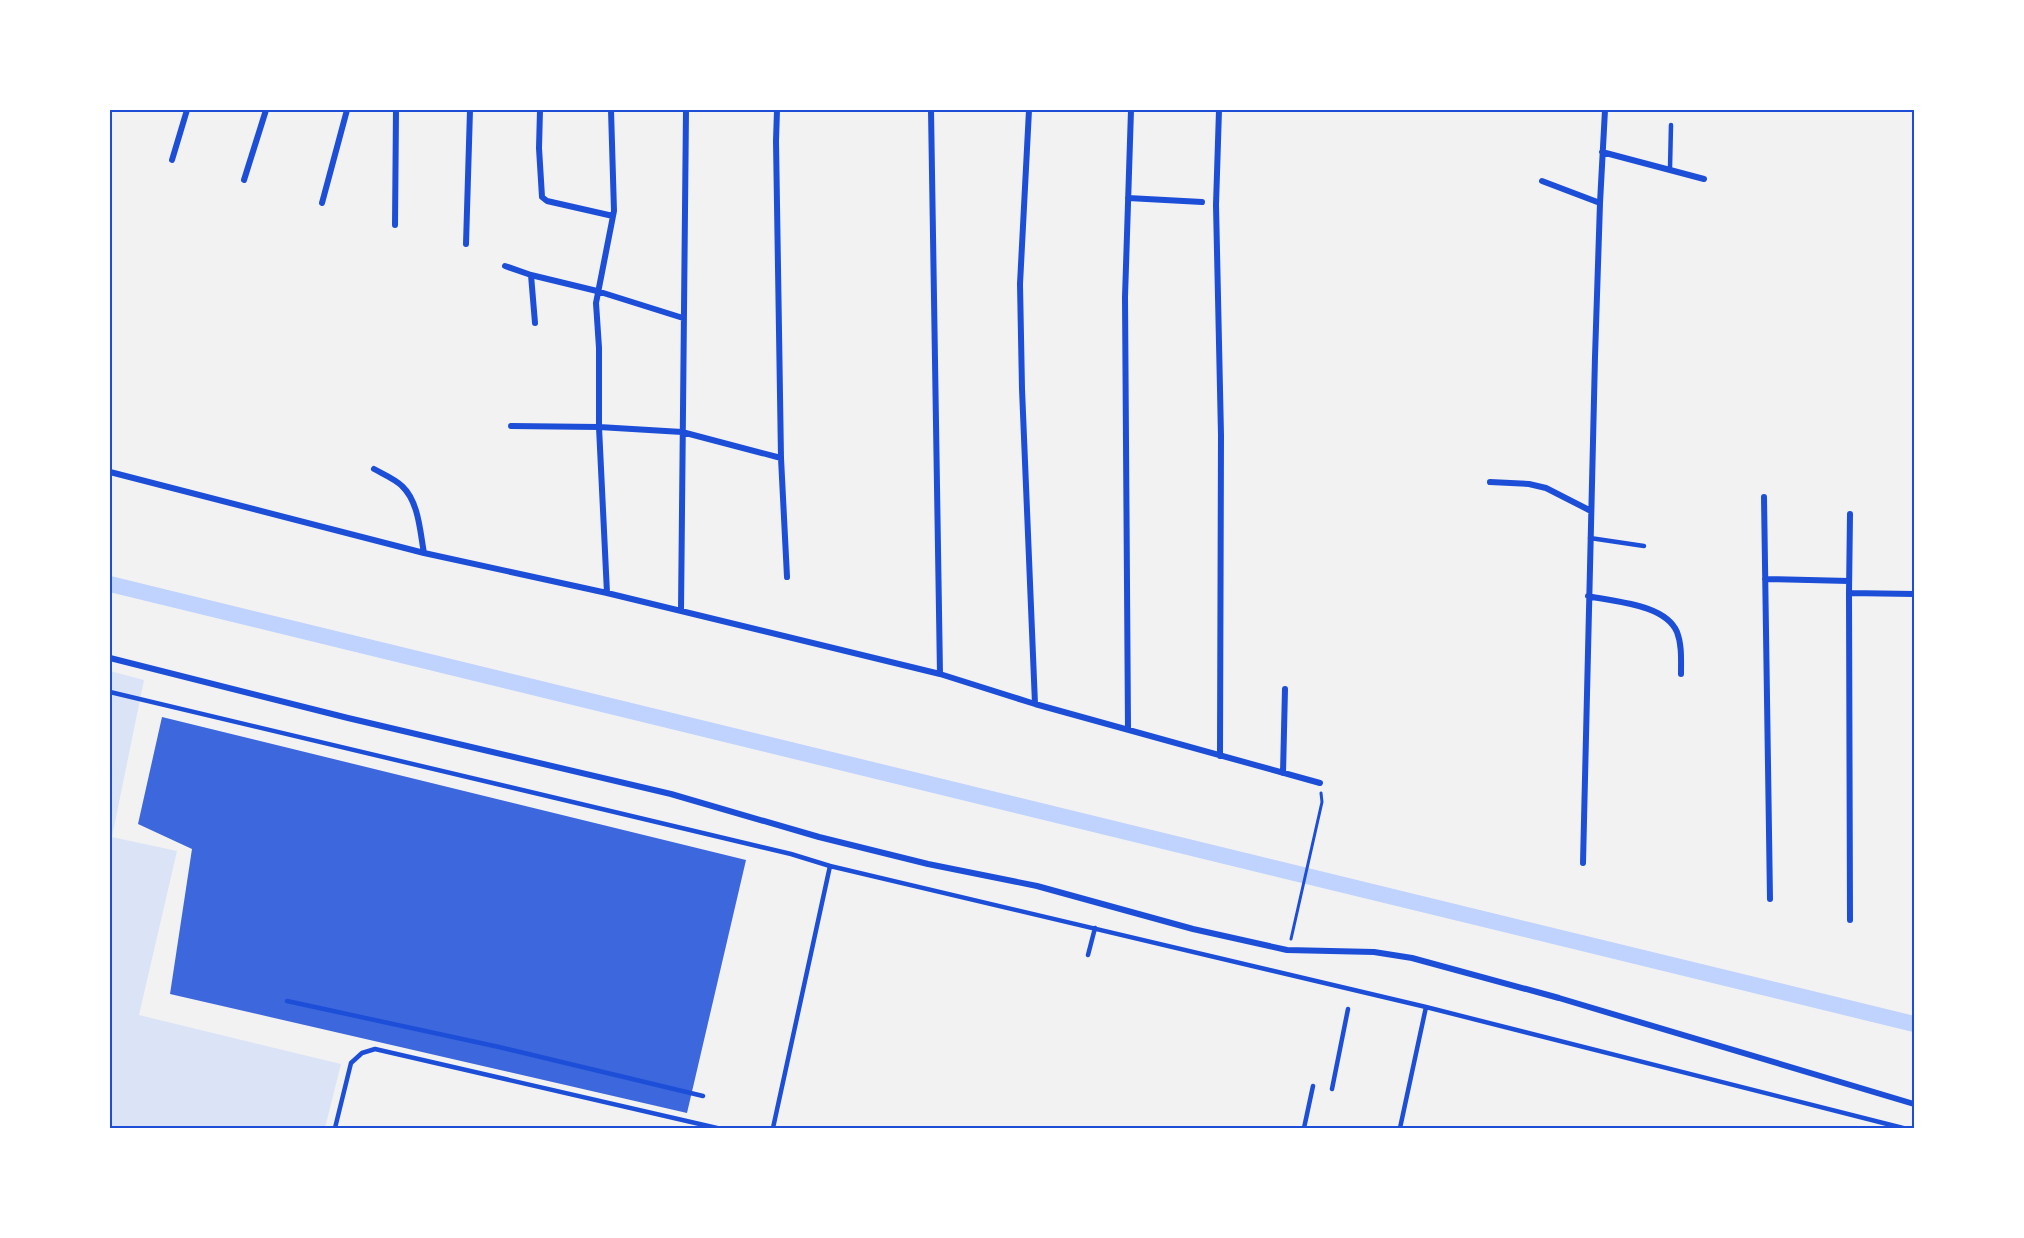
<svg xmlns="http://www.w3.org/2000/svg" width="2024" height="1238" font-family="'Roboto Condensed',sans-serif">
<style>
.green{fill:#dbe4f7}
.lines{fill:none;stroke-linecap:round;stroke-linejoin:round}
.canal{stroke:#bfd3fe;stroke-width:16}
.building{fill:#3d67dc}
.path{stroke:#1d4ed8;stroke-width:3}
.service{stroke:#1d4ed8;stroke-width:4.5}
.minor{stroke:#1d4ed8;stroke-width:6}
.neatline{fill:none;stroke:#1d4ed8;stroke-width:2}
</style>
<rect width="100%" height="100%" fill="#f2f2f2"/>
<!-- green -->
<path class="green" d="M110 671 144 680 112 837 177 851 139 1015 341 1064 325 1128H110Z"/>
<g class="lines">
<!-- canal -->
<path class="canal" d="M110 584 1914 1024"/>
</g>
<!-- building -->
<path class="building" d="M162 717 746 860 687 1113 170 994 192 849 138 824Z"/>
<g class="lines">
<!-- path -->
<path class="path" d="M1291 939 1322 802 1321 793"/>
<!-- service -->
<path class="service" d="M1670 168 1671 125
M1590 538 1644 546
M110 692 791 854 830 866
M1088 955 1095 928
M287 1001 499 1047 703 1096
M1332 1089 1348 1009
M335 1128 351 1063 362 1053 375 1049 717 1128
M773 1128 830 866 1426 1007 1903 1128
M1304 1128 1313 1086
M1400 1128 1426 1007"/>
<!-- minor -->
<path class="minor" d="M540 110 539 148 542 197 547 201 613 216
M777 110 776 141 781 458
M931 110 940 674
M1029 110 1020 284 1022 389 1035 704
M1219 110 1216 205 1221 435 1220 756
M1602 152 1704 179
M172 160 187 110
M244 180 266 110
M1542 181 1600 203
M1128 198 1202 202
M322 203 347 110
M395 225 396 110
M466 244 470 110
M505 266 531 275 597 291 683 318
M531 275 535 323
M511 426 599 427 682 432 781 458 787 577
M374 469C383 474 395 479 402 486 419 502 420 532 424 553
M110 472 424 553 607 593 940 674 1035 704 1320 783
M1490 482 1529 484 1546 488 1591 511
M1764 497 1770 899
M1765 579 1849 581
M607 593 599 427V348L596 303 614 211 611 110
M1849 593 1850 514
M1588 596C1615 602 1665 604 1677 632 1682 645 1681 660 1681 674
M681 611 686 110
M110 658 348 718 671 794 819 837 928 864 1037 886 1193 929 1287 950 1374 952 1412 958 1559 998 1914 1104
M1128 729 1125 297 1131 110
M1283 773 1285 689
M1583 863 1595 357 1600 203 1605 110
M1850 920 1849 593 1914 594"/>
</g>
<!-- border -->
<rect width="2024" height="1238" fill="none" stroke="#ffffff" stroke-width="222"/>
<rect x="111" y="111" width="1802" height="1016" class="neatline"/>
</svg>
